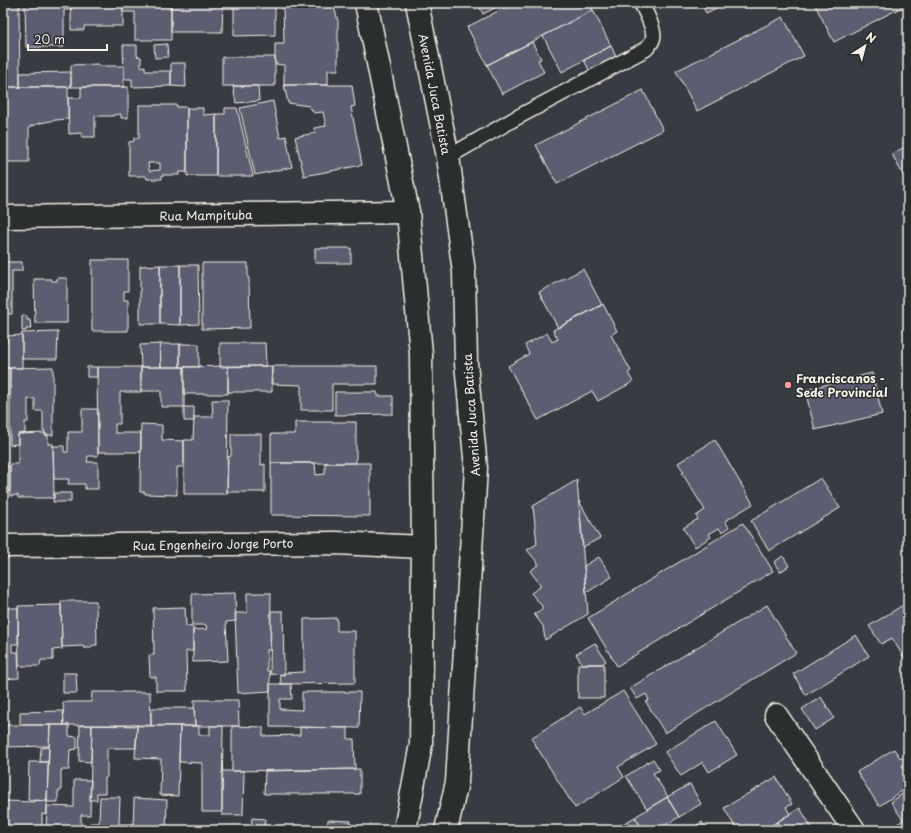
<svg xmlns="http://www.w3.org/2000/svg" width="911" height="833" font-family="'Playpen Sans',sans-serif">
<style>
.building{fill:#5b5d6f;stroke:#f4f1e8;fill-rule:evenodd}
.lines{fill:none;stroke-linecap:round;stroke-linejoin:round}
.service-casing{stroke:#f4f1e8;stroke-width:17}
.minor-casing{stroke:#f4f1e8;stroke-width:25}
.secondary-casing{stroke:#f4f1e8;stroke-width:25}
.service{stroke:#2a2d2e;stroke-width:14}
.minor{stroke:#2a2d2e;stroke-width:22}
.secondary{stroke:#2a2d2e;stroke-width:22}
.poi-dot{fill:#ff9aa2;stroke:#2a2d2e;stroke-width:1.5}
.labels{text-anchor:middle;dominant-baseline:central;stroke-width:3;stroke-linejoin:round;paint-order:stroke}
.street-label{font-size:12px;fill:#f4f1e8;stroke:#2a2d2e}
.poi-label{font-size:12px;font-weight:bold;fill:#f4f1e8;stroke:#2a2d2e;text-anchor:start}
</style>
<rect width="100%" height="100%" fill="#393b42"/>
<filter id="ink" filterUnits="userSpaceOnUse"><feTurbulence type="fractalNoise" baseFrequency=".025" numOctaves="2"/><feDisplacementMap in="SourceGraphic" scale="8" xChannelSelector="R" yChannelSelector="G"/><feConvolveMatrix kernelMatrix="1 2 1 2 8 2 1 2 1" color-interpolation-filters="sRGB"/></filter>
<g filter="url(#ink)">
<!-- building -->
<path class="building" d="M3 3H19L20 87H3Z
M19 3H71V10H64V47H26L25 5 19 6Z
M71 3H123V26H84V30H71Z
M123 3H171V40H135V12H123Z
M171 3H223L222 32H171Z
M234 3H275V35L234 36Z
M275 3H333L338 21V70H328V85H284V65L275 64V44H284L283 3Z
M478 3H504L483 14Z
M514 3H590L593 10 487 65 467 27Z
M701 3H726L706 13Z
M814 3H908V4L834 42Z
M593 10 611 46 562 72 543 36Z
M783 17 804 56 697 111 676 71Z
M532 42 541 59 538 60 544 72 502 94 487 65Z
M167 44 168 57 155 58 154 45Z
M123 45H137V56L141 57V67L145 66V71H171V86L132 87V79H124Z
M611 46 617 59 590 72 584 60Z
M222 57H275V86H222Z
M171 63H185L186 87 171 86Z
M99 64V66H124V87H71V65Z
M71 72V87H20V73Z
M284 85H352L355 106 351 107 362 165 304 176 295 137 315 133 314 128 326 126 323 112 314 113 309 106 288 103Z
M233 86H258L259 101 236 103Z
M3 87H68V119L56 120 40 123 29 127V162H3Z
M81 87H128V118H121V114L113 115V116H95V137H82V133L69 134 68 98H81Z
M643 90 663 130 557 184 536 145Z
M273 101 280 138 286 136 292 167 255 175 240 108Z
M139 105H177V107H187V172H179V175H162V179H147L146 176H129V142L134 141V138H139ZM148 163H160V170L149 171Z
M187 108H203V115L216 114V176H187Z
M225 108H237L253 176H216V114H225Z
M908 145V173L903 175 892 154Z
M315 248H351V263H315Z
M92 260H128V291H124V300H128V331H92Z
M3 262H22V271H12V314H3Z
M202 263H248V278H249L250 328 202 329Z
M160 265H180V325L160 324Z
M160 265V324H140V266Z
M180 265H198L199 324 180 325Z
M583 269 602 305 558 328 539 292Z
M57 278H67V323H35L34 279H51L52 281H57Z
M603 304 617 331 611 335 631 371 628 373 633 382 598 401 592 391 538 420 508 366 529 354 525 345 547 333 552 342 558 339 553 330Z
M22 316H27V320H30L31 329H26V331H22Z
M58 332 57 359H22V333Z
M22 335V368H3V343H7V336Z
M220 343H265L266 366 220 367Z
M160 344 161 367H141L140 345Z
M160 344H180V367H161Z
M180 344H199V367H180Z
M228 366H272V392H228Z
M228 366V394H184V367Z
M272 366H377V384H332V410H301V385L271 384Z
M53 367V435H45V431H43V411H35V399H28V422H25V433L18 434V444L10 445V368Z
M87 367H97V377H87Z
M97 367H141V392H120V424H115V433H141V452H98Z
M141 367H184V407H161V391H141Z
M3 368H10V395H3Z
M872 373 882 414 815 430 805 390Z
M335 392H377L378 396H393V414L335 415Z
M212 400H228L227 494H184V440H193L194 417H213Z
M184 407H194V421H184Z
M82 409H98V456H88L87 462H98V489H85V484H68L69 479H54L53 446H64V452H68V432H82Z
M295 422H356V463H271V434H295Z
M141 424 162 425V440L184 441V467H177V495L145 494V492H140Z
M45 433V435H48V444H53L54 498H18V495L10 496V464H18V434Z
M231 434H261V465L265 464V492H227L228 457 231 456Z
M715 440 753 504 725 521 729 527 722 532 719 528 709 534 711 537 695 547 683 528 698 519 696 516 705 510 682 473 684 472 678 463Z
M271 463H315L316 475 325 474V463H370V516L271 515Z
M3 466H10V491H3Z
M821 478 840 508 769 551 751 521Z
M577 480 588 614 545 640 543 626 534 614 542 609V606L531 593 540 587V584L530 571 538 565V563L527 550 537 544 533 506Z
M54 493H71V502H53Z
M579 501 600 538 583 547Z
M743 523 773 571 617 666 588 618Z
M783 556 789 566 780 572 774 562Z
M599 557 612 577 586 593 584 566Z
M235 593 236 621 226 622 228 661 193 662V630L207 629 206 625H192V594Z
M247 593H271L270 650H267V671H270V691L238 693 235 613H247Z
M61 601H96L97 645H93L91 648H84L83 646 62 647Z
M908 602V664L892 638 881 644 869 626Z
M61 605 62 649 53 650V660H41L40 666H19L18 606Z
M767 605 796 653 665 733 646 702 649 700 646 694 637 699 630 688Z
M185 607 186 626 193 627V651H186L187 691H156V677H150L149 655H154L153 608Z
M3 608H18V644H12V652H18L19 678 3 679Z
M271 611H283L284 675 270 674Z
M337 618V631H355V683L281 684 280 674 284 675V673L304 672V619Z
M856 635 869 656 806 695 793 674Z
M595 643 606 661 602 664H582L576 654Z
M578 664H604V698H578Z
M63 673H76L77 693H63Z
M270 684H291L292 699H280V709L302 710V692H360L359 728 270 727Z
M623 691 656 744 618 767 624 777 575 808 531 738 580 707 585 714Z
M92 692H150L151 726 64 725 63 702H91Z
M821 697 834 718 815 730 802 709Z
M194 700H238L239 726H195Z
M151 708H194L195 726H151Z
M63 711 64 725H20V712Z
M716 721 737 755 709 772 703 762 681 776 665 752Z
M3 725H6L5 752H3Z
M6 725H50L49 746 5 747Z
M50 725H69V736L77 737V749L70 750 69 770H61V791H58V802H47Z
M80 725H92L91 762 79 761Z
M92 725H137L136 748H107V777L105 778V793H97V800H90Z
M137 725 180 726 178 796 160 795 161 759 135 758Z
M180 726H199V735H210V726H223L222 812H202V763L179 762Z
M232 726 263 727V736L300 735V727L348 728V739H354L355 769 232 771Z
M49 747 48 762H40L41 748Z
M894 749 901 759 908 755V787L879 806 857 772Z
M653 759 660 770 653 773 668 797 647 809 626 776Z
M29 762H48L47 801 28 800Z
M360 769V794H264L265 771Z
M222 771H244L243 815H222Z
M776 777 792 804 786 807 790 814 764 830H760L757 825 748 830H737L724 808Z
M74 780H91L90 815H81V830H46L47 806 74 807Z
M690 784 701 804 679 817 667 797Z
M908 790V830H891L890 829 903 820 891 802Z
M100 797H120L119 824H133V830H89L90 823H99Z
M667 797 679 817 657 830H643L635 817Z
M134 798 167 800 166 830H133Z
M35 800 47 801V815L42 814V830H3L4 801 35 802Z
M800 808 813 830H781L777 822Z
M635 817 643 830H612Z
M252 818 265 819 264 829 251 828Z
M328 820 351 821 350 825H353V830H327Z
M702 822 707 830H689Z
M777 822 781 830H764Z"/>
<g class="lines">
<defs>
<path id="service" d="M448 157 516 118 646 49C649 45 652 43 653 38 655 29 645 11 641 3"/>
<path id="minor" d="M3 217 408 212
M3 546 336 543 423 547
M776 715 854 830"/>
<path id="secondary" d="M366 3 408 212 421 354 423 547 421 744 405 830
M417 3 448 157 464 272 466 363 476 468 457 782 446 830"/>
</defs>
<!-- service casing -->
<use href="#service" class="service-casing"/>
<!-- minor casing -->
<use href="#minor" class="minor-casing"/>
<!-- secondary casing -->
<use href="#secondary" class="secondary-casing"/>
<!-- service -->
<use href="#service" class="service"/>
<!-- minor -->
<use href="#minor" class="minor"/>
<!-- secondary -->
<use href="#secondary" class="secondary"/>
</g>
</g>
<!-- markers -->
<circle class="poi-dot" cx="788" cy="385" r="4"/>
<g class="labels">
<!-- street labels -->
<g class="street-label">
<text transform="translate(435 94) rotate(79)">Avenida Juca Batista</text>
<text transform="translate(206 215) rotate(-1)">Rua Mampituba</text>
<text transform="translate(471 415) rotate(-94)">Avenida Juca Batista</text>
<text transform="translate(213 544) rotate(-1)">Rua Engenheiro Jorge Porto</text>
</g>
<!-- poi labels -->
<g class="poi-label">
<text x="796" y="378">Franciscanos -<tspan x="796" dy="14">Sede Provincial</tspan></text>
</g>
</g>
<!-- margin -->
<rect width="911" height="833" fill="none" stroke="#2a2d2e" stroke-width="16"/>
<rect x="8" y="8" width="895" height="817" fill="none" stroke="#f4f1e8" stroke-width="1.5" filter="url(#ink)"/>
<!-- north arrow -->
<g transform="translate(865 46) rotate(36)" stroke="#2a2d2e" stroke-width="3" paint-order="stroke">
<path d="M0-3L7 15L0 10L-7 15Z" fill="#f4f1e8"/>
<text y="-6" font-size="11" font-weight="bold" text-anchor="middle" fill="#f4f1e8">N</text>
</g>
<!-- scale -->
<path d="M28 44v6h79v-6" fill="none" stroke="#f4f1e8" stroke-width="2"/>
<text x="34" y="44" font-size="12" fill="#f4f1e8" stroke="#2a2d2e" stroke-width="3" paint-order="stroke">20 m</text>
</svg>
